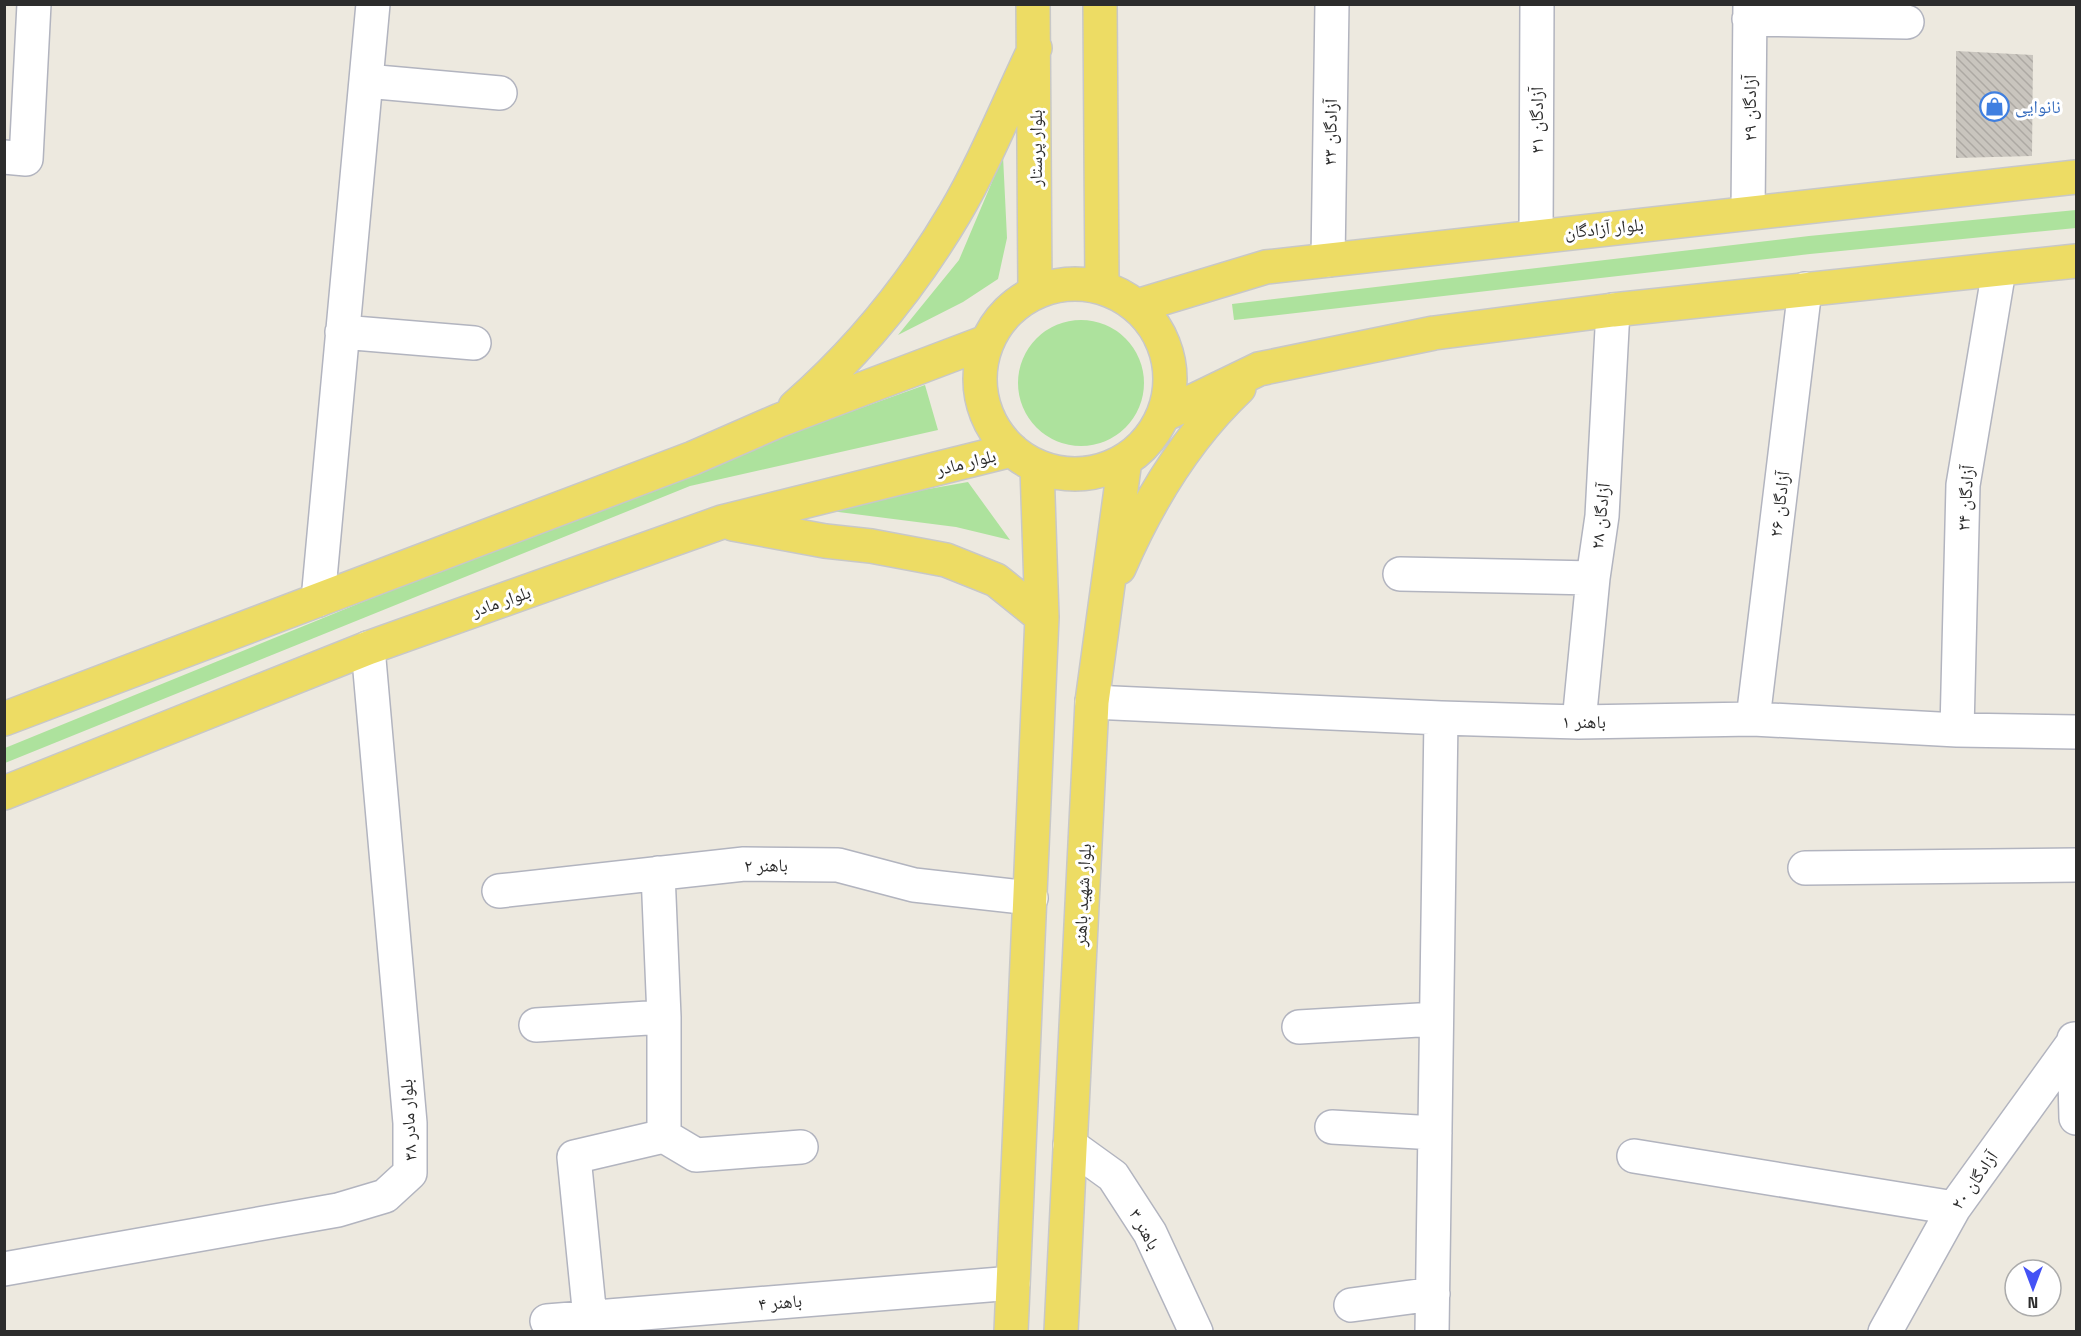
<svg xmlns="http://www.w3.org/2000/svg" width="2081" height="1336" font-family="'Space Grotesk','Noto Naskh Arabic',sans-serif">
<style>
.grass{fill:#ade29d}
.building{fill:url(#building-back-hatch)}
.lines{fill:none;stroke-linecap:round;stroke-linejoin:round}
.minor-casing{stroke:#b2b4bf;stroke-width:36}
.major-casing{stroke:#c8c8c8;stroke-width:36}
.minor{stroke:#fff;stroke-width:33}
.major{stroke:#eddc64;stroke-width:33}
.labels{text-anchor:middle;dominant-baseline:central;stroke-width:6;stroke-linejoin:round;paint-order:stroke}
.shop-label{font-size:18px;fill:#366cbe;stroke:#fff;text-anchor:start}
.street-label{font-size:18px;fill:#2c2c2c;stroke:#fff}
</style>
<defs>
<pattern id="building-back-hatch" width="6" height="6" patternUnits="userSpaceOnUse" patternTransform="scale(1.5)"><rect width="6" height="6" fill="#c9c5be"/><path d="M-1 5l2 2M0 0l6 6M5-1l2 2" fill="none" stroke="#ada9a3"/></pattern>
</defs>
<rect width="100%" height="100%" fill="#ede9df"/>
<!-- grass -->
<path class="grass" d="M1003 156 1007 238 998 279 963 302 898 335 959 260Z
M2076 210V228L1810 254 1234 320 1232 304 1809 236Z
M1018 383a63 63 0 1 1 126 0a63 63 0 1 1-126 0Z
M925 385 938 430 690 486 5 763V748L671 476Z
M968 482 1010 540 956 527 815 509Z"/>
<!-- building -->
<path class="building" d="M1956 51 2033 55 2032 156 1956 158Z"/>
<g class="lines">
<defs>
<path id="minor" d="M1749 19 1907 22
M366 81 500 93
M4 157 26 159 34 4
M1748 212 1750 4
M1536 236 1537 4
M1328 260 1332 4
M342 332 474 343
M1400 574 1593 578
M318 600 373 4
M1092 702 1441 718 1579 722 1753 719 1957 730 2076 732
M1753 719 1805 289
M1579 722 1593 578 1602 516 1613 310
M1957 730 1963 485 1999 270
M1805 868 2076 865
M499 891 744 864 838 865 914 885 1031 898
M536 1025 664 1017
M1299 1027 1436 1019
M2074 1039 2076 1118
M1332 1127 1435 1133
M664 1136 696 1155 801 1147
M1070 1145 1113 1176 1150 1233 1196 1332
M1634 1156 1954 1208
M4 1269 338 1210 385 1196 410 1173V1123L368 648
M1351 1305 1433 1294
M590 1318 574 1157 664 1136V1017L658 873
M547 1321 1013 1283
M1432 1332 1441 718
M1885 1332 1954 1208 2076 1039"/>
<path id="major" d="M1033 4 1035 291
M1100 4 1102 287
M980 379a95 95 0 1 1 190 0a95 95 0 1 1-190 0Z
M1137 306 1266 267 2076 177
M795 407C859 351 912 286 955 213 985 162 1009 102 1035 48
M1164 415 1259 369 1434 333 1613 310 2076 261
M733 524 825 541 871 546 946 560 996 580 1042 617
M1119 568C1148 501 1185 439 1239 388
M4 719 693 458 780 420 986 342
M4 793 368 648 722 522 1012 450
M1011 1332 1042 617 1037 467
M1061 1332 1092 702 1125 460"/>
</defs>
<!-- minor casing -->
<use href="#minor" class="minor-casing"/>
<!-- major casing -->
<use href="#major" class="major-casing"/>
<!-- minor -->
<use href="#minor" class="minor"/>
<!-- major -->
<use href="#major" class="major"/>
</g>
<!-- icons -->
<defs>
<symbol id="shop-ring" viewBox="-11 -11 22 22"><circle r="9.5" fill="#fff" stroke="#3f7fe0" stroke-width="1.5"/><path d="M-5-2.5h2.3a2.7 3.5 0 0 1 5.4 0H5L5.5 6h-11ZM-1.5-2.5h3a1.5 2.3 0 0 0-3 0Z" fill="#3f7fe0"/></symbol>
</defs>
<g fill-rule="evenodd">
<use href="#shop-ring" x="1978" y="90" width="33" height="33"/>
</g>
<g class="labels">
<!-- shop labels -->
<g class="shop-label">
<text x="2015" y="106">نانوایی</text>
</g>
<!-- street labels -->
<g class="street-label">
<text transform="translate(1749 108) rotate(-90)">آزادگان ۲۹</text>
<text transform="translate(1536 120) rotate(-90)">آزادگان ۳۱</text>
<text transform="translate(1330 132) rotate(-89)">آزادگان ۳۳</text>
<text transform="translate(1035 148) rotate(-90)">بلوار پرستار</text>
<text transform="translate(1604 228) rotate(-6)">بلوار آزادگان</text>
<text transform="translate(966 462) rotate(-14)">بلوار مادر</text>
<text transform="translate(1965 498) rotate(-86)">آزادگان ۲۴</text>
<text transform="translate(1779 504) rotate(-83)">آزادگان ۲۶</text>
<text transform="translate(1600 516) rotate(-84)">آزادگان ۲۸</text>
<text transform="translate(501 601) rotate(-19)">بلوار مادر</text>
<text x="1584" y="721">باهنر ۱</text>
<text transform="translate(766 865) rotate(-1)">باهنر ۲</text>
<text transform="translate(1082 895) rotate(-87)">بلوار شهید باهنر</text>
<text transform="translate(408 1120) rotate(-93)">بلوار مادر ۳۸</text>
<text transform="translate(1974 1180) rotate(-55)">آزادگان ۲۰</text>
<text transform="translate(1145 1229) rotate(60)">باهنر ۳</text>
<text transform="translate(780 1302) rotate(-5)">باهنر ۴</text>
</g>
</g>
<!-- border -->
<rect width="2081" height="1336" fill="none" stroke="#2c2c2c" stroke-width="12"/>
<!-- north arrow -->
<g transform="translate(2033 1288) rotate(180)"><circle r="28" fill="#ffffff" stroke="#ababab" stroke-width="1.5"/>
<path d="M0-4.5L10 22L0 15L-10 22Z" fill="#4452f5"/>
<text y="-9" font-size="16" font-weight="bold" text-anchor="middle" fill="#2c2c2c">N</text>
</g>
</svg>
